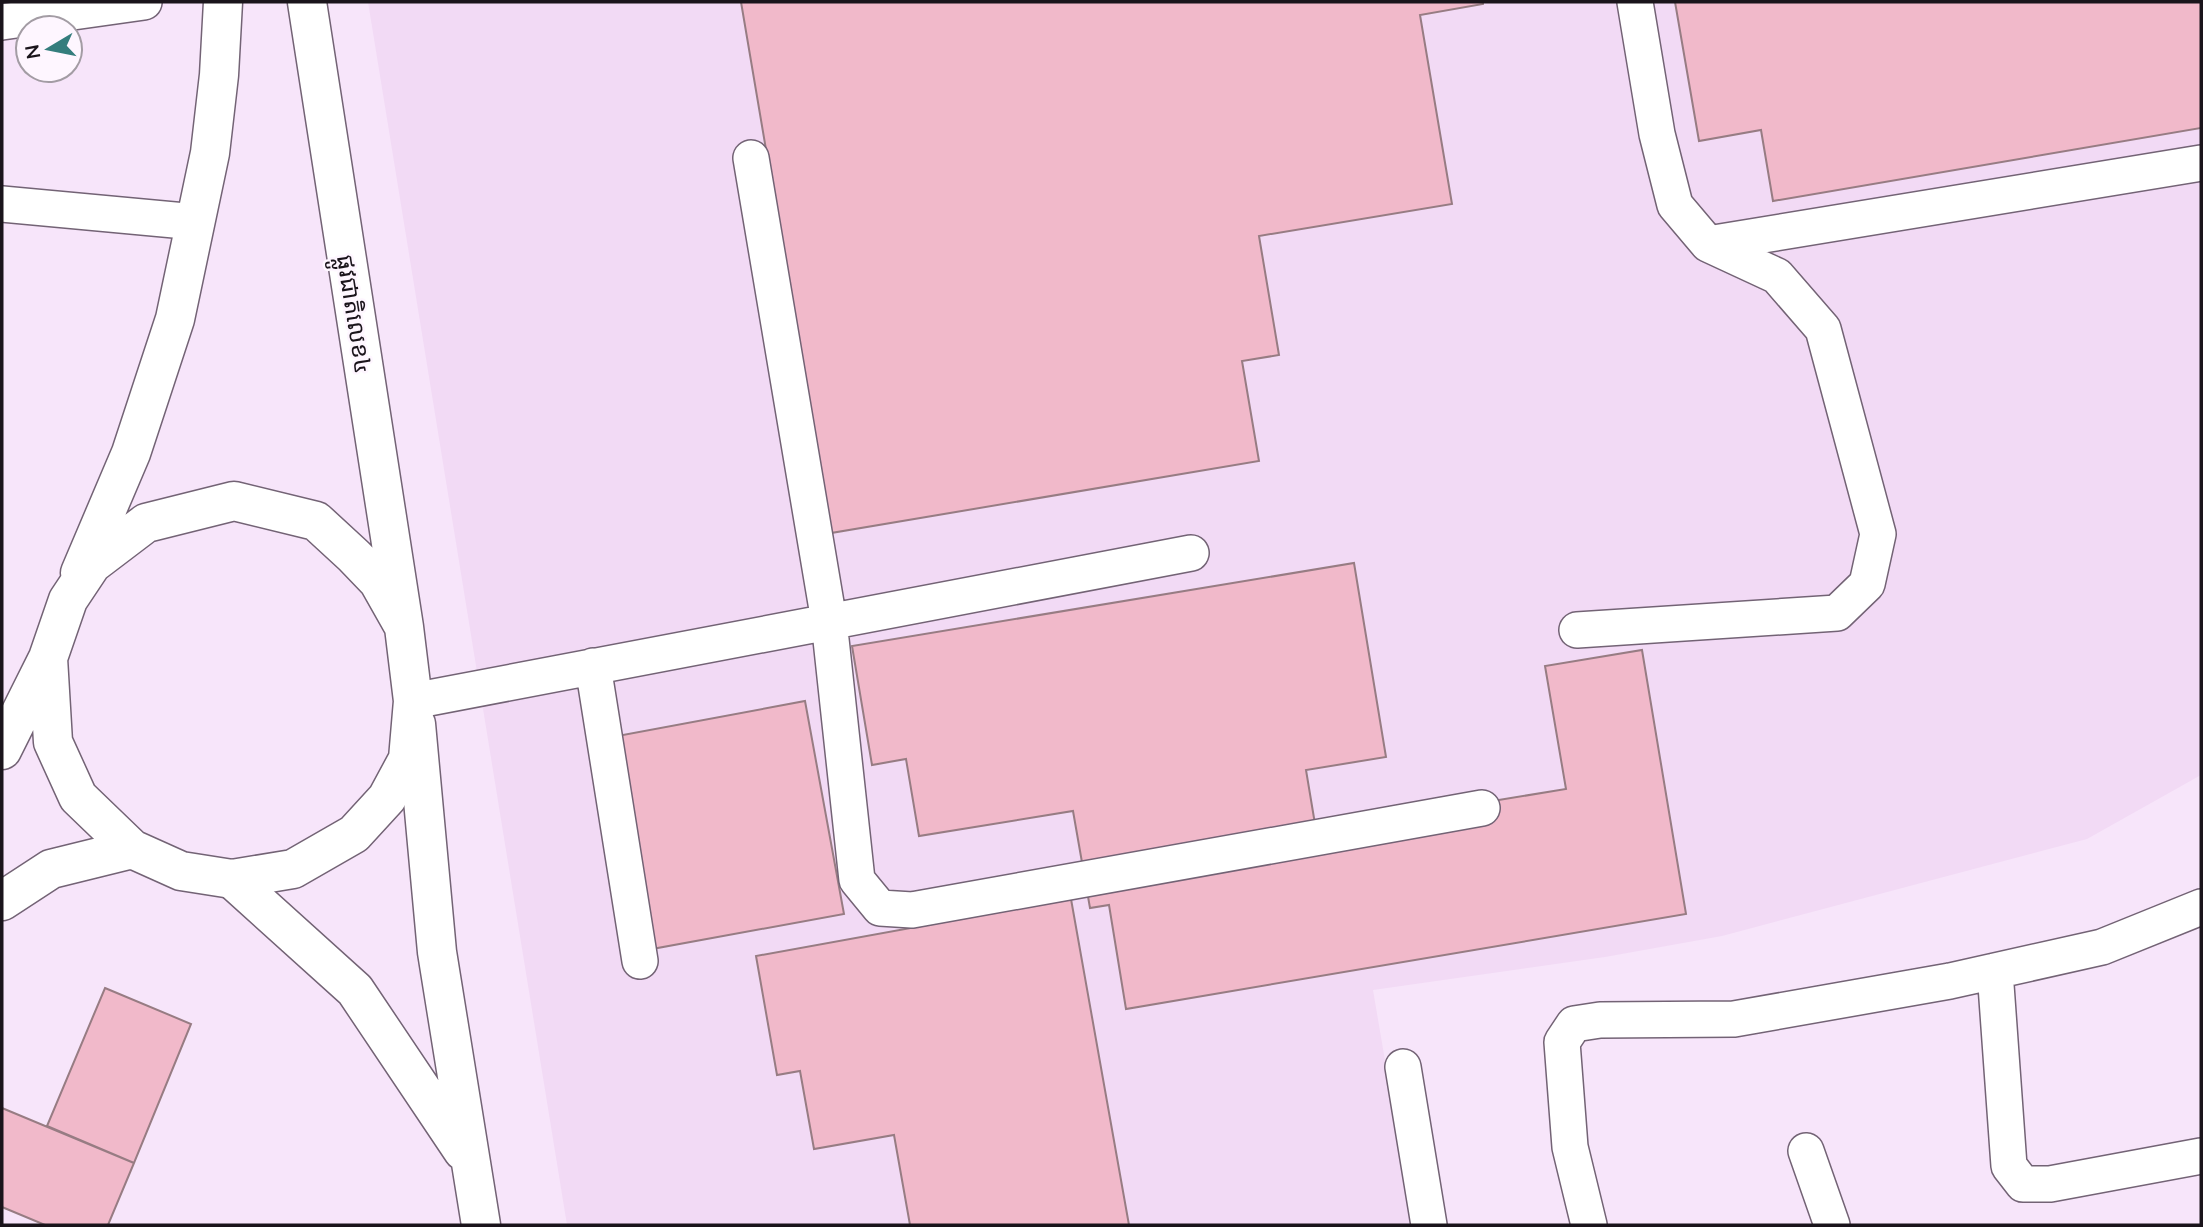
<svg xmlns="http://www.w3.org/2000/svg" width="2203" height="1227" font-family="Mulish,'Noto Sans Khmer',sans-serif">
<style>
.built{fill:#f2daf5}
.building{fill:#f1b9ca;stroke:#977c83;stroke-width:2}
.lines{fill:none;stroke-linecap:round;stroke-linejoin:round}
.minor-casing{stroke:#736375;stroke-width:38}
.major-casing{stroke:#736375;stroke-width:41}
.highway-casing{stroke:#736375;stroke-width:41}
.minor{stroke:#fff;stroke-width:35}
.major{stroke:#fff;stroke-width:38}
.highway{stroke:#fff;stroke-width:38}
.labels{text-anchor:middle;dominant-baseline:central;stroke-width:5;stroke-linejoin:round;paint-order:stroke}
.street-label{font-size:24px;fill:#1a141b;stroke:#fef6ff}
</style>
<rect width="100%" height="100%" fill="#f7e5fa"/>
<!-- built -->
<path class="built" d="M368 2H2201V775L2087 839 1722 936 1605 957 1373 990 1413 1225H567Z"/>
<!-- building -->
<path class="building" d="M741 2H1483V4L1420 15 1452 204 1259 236 1279 355 1242 361 1259 461 831 533Z
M1675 2H2201V128L1773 201 1761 130 1699 141Z
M1354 563 1386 757 1306 770 1316 830 1566 789 1545 666 1642 650 1686 914 1126 1009 1109 905 1090 908 1073 811 919 836 906 759 872 765 852 646Z
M805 701 844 914 652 949 612 737Z
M1071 899 1129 1225H910L894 1135 814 1149 800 1071 777 1075 756 956Z
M105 988 191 1024 134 1163 47 1126Z
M2 1108 134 1163 108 1225H45L2 1207Z"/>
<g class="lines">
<defs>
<path id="minor" d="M2 22 144 2
M751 158 829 621 857 880 880 908 912 910 1482 808
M2 204 196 222
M1708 244 2201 163
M1577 630 1837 613 1867 584 1878 534 1823 329 1777 276 1708 244 1675 205 1657 134 1635 2
M593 666 640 961
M413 701 1191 553
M1995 971 2009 1166 2023 1184H2050L2201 1156
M1403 1067 1429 1225
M1806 1151 1832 1225
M1589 1225 1570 1147 1562 1042 1574 1024 1600 1020 1734 1019 1950 981 2102 947 2201 907"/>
<path id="major" d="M416 724 437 952 481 1225
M232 879 355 990 463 1151"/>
<path id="highway" d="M307 2 404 627 413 701 408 759 387 798 354 834 293 869 232 879 181 871 132 849 78 797 53 742 48 658 68 600 92 564 146 523 234 501 316 521 354 556 378 581 404 627
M80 573 131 453 175 319 210 153 219 75 223 2
M2 750 47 660
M2 901 51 869 132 849"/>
</defs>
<!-- minor casing -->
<use href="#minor" class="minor-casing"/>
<!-- major casing -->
<use href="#major" class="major-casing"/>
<!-- highway casing -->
<use href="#highway" class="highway-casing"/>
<!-- minor -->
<use href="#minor" class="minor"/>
<!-- major -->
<use href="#major" class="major"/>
<!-- highway -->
<use href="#highway" class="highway"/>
</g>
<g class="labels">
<!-- street labels -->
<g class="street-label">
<text transform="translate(355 314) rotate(81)">ផ្លូវជាតិលេខ៤</text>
</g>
</g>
<!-- border -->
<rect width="2203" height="1227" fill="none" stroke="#1a141b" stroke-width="7"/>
<!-- north arrow -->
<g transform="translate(49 49) rotate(260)"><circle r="33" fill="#fef6ff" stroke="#a39ca4" stroke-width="2"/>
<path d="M0-5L12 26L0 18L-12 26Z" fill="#347d7d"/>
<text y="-10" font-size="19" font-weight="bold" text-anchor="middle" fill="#1a141b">N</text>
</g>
</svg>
